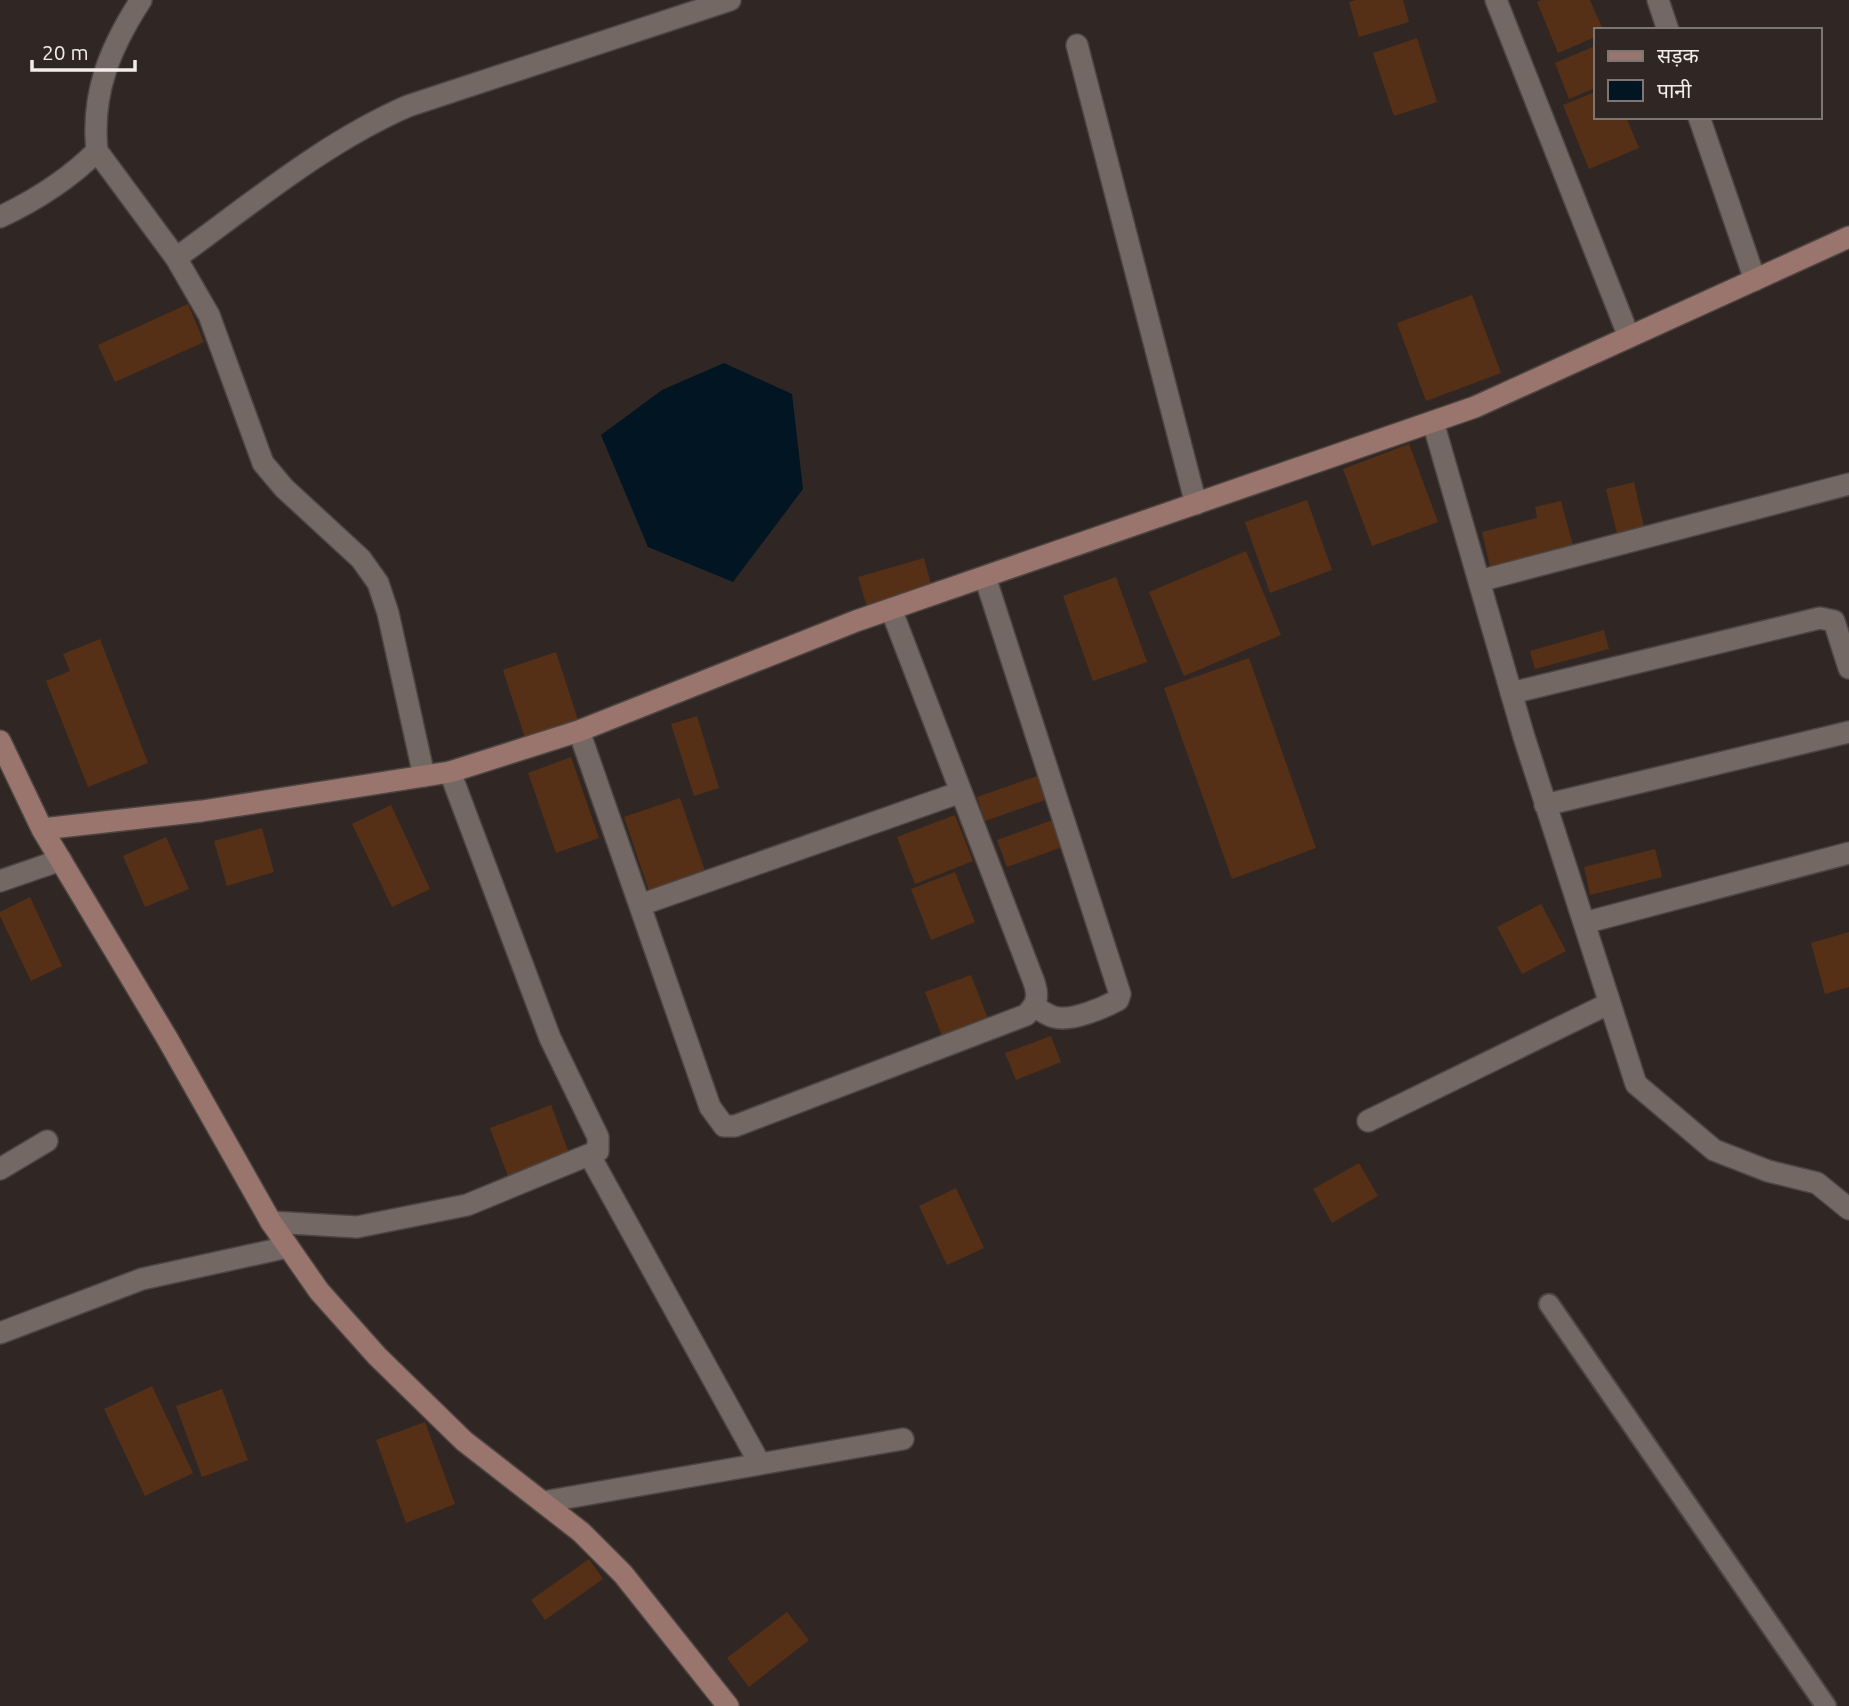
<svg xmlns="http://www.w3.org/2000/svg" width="1849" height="1706" font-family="Ubuntu,'Noto Sans Devanagari',sans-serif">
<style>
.water{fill:#021523}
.building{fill:#553016}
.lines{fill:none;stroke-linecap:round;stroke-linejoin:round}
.lane-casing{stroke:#4d4542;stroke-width:23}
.street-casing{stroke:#4d4542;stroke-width:24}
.secondary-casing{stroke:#4d4542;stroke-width:24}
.lane{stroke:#736864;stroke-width:19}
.street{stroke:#736864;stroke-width:21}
.secondary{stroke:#9a756e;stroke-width:21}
</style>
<rect width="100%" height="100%" fill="#302724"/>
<!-- water -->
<path class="water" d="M724 363 792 394 803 489 733 582 648 547 601 435 662 390Z"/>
<!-- building -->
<path class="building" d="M1356 0H1403L1409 22 1359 37 1349 2Z
M1541 0H1590L1603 30H1595V37L1558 53 1537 2Z
M1417 38 1437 102 1394 116 1373 53Z
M1595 46V88L1569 99 1555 63Z
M1595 92V117H1626L1639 148 1589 169 1563 105Z
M1472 295 1501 373 1426 401 1397 323Z
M188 304 204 342 115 382 98 345Z
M1409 444 1438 522 1372 546 1343 469Z
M1634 482 1644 527 1617 533 1606 489Z
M1307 500 1332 570 1270 593 1245 522Z
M1561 501 1574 549 1491 570 1482 532 1537 518 1535 507Z
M1246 551 1281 635 1184 676 1149 592Z
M924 558 932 588 867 607 858 577Z
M1116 577 1147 662 1093 681 1063 596Z
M1604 630 1609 649 1535 669 1530 651Z
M100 639 148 763 88 787 46 681 70 671 63 654Z
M556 652 579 723 526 741 503 670Z
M1249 658 1316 848 1232 879 1164 688Z
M697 716 719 788 694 796 671 724Z
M571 757 599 838 556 853 528 773Z
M1043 774 1051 798 985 821 977 797Z
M680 798 706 874 650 894 624 817Z
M391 805 430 889 392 907 352 824Z
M955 815 973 861 915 884 897 837Z
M1058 818 1068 845 1007 867 997 840Z
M262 828 274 872 227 886 214 841Z
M166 837 189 889 145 907 123 856Z
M1655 849 1662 877 1590 895 1584 867Z
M955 872 975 922 931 940 911 889Z
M30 897 62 966 31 981 0 916V912Z
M1541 904 1566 951 1522 974 1497 927Z
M1849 932V987L1825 994 1811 943Z
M971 975 988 1019 942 1036 925 992Z
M1051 1036 1061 1062 1016 1080 1005 1053Z
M551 1105 569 1153 508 1176 490 1128Z
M1359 1163 1378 1196 1332 1223 1313 1189Z
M956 1188 984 1248 947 1265 919 1206Z
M152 1386 193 1473 145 1496 104 1409Z
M222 1389 248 1460 202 1477 176 1406Z
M425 1422 455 1504 406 1523 376 1440Z
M589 1559 603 1579 545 1620 531 1600Z
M787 1612 809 1640 749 1687 727 1658Z"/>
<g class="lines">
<defs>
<path id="lane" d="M1549 1304 1826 1706"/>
<path id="street" d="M1496 0 1629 337
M1658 0 1668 30
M1077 45 1196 504
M1699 117 1755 280
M97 151C91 93 110 48 141 0
M0 217C36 200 69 179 97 151L176 258C250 205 323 143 408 106L730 0
M176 258 209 315 263 463 284 488 361 559 378 583 388 613 424 776
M1433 422 1524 737 1636 1084 1714 1150 1768 1171 1817 1183 1849 1209
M985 577 1120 994 1118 1000C1103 1008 1071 1022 1054 1017 1047 1015 1040 1010 1034 1006
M1479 581 1849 484
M1511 693 1820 618 1834 621 1849 668
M579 731 710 1107 724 1126H735L1026 1015C1037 1004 1039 997 1034 982L891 609
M1545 805 1849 732
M0 881 61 860
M640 905 961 792
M1584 923 1849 853
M1368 1121 1610 1003
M590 1156 760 1464
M0 1169 47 1141
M271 1222 357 1227 467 1205 598 1151V1137L550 1038 450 772
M0 1333 142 1279 288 1247
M543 1502 903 1439"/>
<path id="secondary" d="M0 741 42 829 202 811 450 772 579 731 856 621 1475 407 1849 237
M42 829 167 1038 271 1222 319 1291 377 1356 464 1441 581 1532 623 1574 728 1706"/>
</defs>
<!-- lane casing -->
<use href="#lane" class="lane-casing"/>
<!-- street casing -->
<use href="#street" class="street-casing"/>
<!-- secondary casing -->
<use href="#secondary" class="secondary-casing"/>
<!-- lane -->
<use href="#lane" class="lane"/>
<!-- street -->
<use href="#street" class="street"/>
<!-- secondary -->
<use href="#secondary" class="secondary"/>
</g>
<!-- legend -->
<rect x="1594" y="28" width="228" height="91" fill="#302724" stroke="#7e7673" stroke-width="2"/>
<rect x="1608" y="51" width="35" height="10" fill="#9a756e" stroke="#7e7673" stroke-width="2"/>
<text x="1657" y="63" font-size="21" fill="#f3ecea">सड़क</text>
<rect x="1608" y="80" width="35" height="21" fill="#021523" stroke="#7e7673" stroke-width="2"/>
<text x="1657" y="98" font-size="21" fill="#f3ecea">पानी</text>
<!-- scale -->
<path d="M32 60v10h103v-10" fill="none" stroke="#f3ecea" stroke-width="3.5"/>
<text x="42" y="60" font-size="21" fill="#f3ecea" stroke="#302724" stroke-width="5" paint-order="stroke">20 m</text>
</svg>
